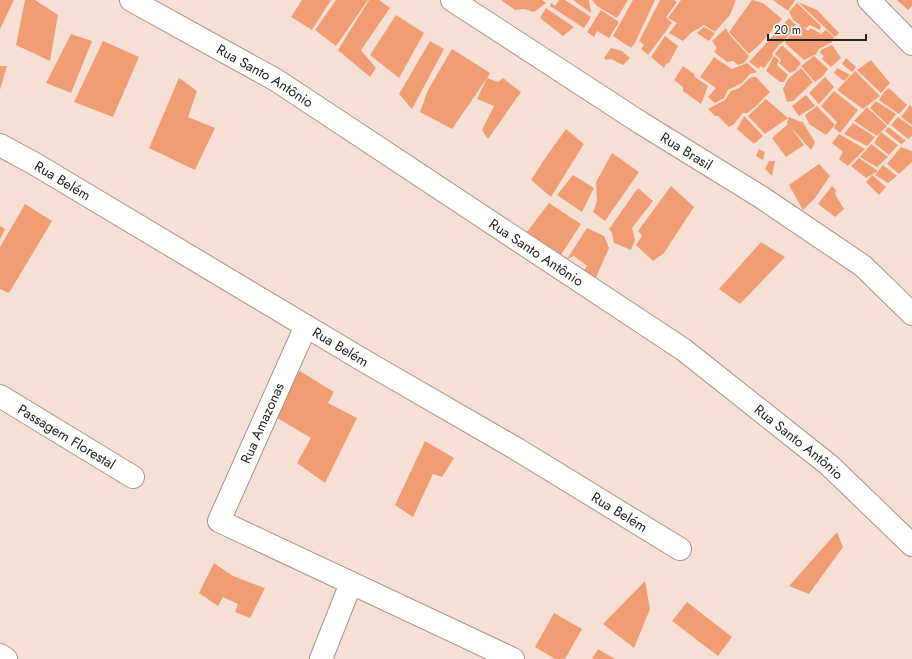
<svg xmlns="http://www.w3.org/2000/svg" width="912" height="659" font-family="Jost,sans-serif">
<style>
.building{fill:#f19d73}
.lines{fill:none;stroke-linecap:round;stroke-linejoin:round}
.minor-casing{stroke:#a8948a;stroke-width:24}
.minor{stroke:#fff;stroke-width:22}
.labels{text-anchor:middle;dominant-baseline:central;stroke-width:3;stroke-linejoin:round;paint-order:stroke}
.street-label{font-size:14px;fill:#29221e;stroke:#fff}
</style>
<rect width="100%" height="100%" fill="#f6e0d6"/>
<!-- building -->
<path class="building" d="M0 0H14L0 29Z
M25 0H35L58 15 50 61 16 45Z
M302 0H331L312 30 291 17Z
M336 0H368L336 46 315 30Z
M369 0H379L390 8 361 50 376 68 370 77 338 50Z
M501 0H542L546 3 534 12 524 9 515 10Z
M559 0H565L591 17 584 28 550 6 551 3 555 6Z
M573 0H589L591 13Z
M592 0H628L617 18 597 6Z
M633 0H655L635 43 631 48 613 36Z
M660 0H674L677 2 666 17 672 23 648 55 641 49 644 45 639 41Z
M681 0H736L730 15 715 32 704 25 691 33 683 41 669 33 677 23 668 18Z
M752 0 763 3 782 19 761 43 749 54 729 32Z
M773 0H795L788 11Z
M897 0H912V6L908 10Z
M798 2 817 10 839 33 835 37Z
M797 3 821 26 820 30 810 25 806 28 794 21 789 12Z
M546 8 574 27 563 36 540 18Z
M601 10 619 22 609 38 597 31 594 37 587 32Z
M396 15 424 33 399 78 370 55Z
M789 18 796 25 784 41 778 46 772 54 773 56 764 68 760 66 759 69 749 62Z
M801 25 808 31 811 28 821 34 826 30 834 37 832 42 819 49 816 54 804 60 785 43 793 31Z
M704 27 715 33 709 41 697 33Z
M726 28 729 34 749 56 744 63 738 65 733 61 727 62 714 52 717 48 712 41Z
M71 34 92 41 71 93 46 83Z
M665 36 678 46 669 63 666 64 664 68 651 57Z
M103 41 139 57 113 117 74 102Z
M430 41 444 49 412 109 399 94Z
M782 45 801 63 796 70 790 73 779 63 781 60 775 54Z
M832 45 841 58 831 67 822 59 824 56 820 53 821 50Z
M611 48 622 51 630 58 623 65 611 59 606 60 604 58Z
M452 49 490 73 487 78 498 82 503 78 521 92 488 139 482 130 494 106 477 99 487 78 452 129 420 112 428 90Z
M774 56 779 60 777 65 788 75 784 82H780L766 71Z
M814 56 828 69 823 76 815 82 801 66Z
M714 57 732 69 747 63 757 72 750 74 742 83 728 90 724 98 715 103 708 97 716 88 700 77Z
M846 58 856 67 852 72 842 64Z
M871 60 890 83 881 93 857 70Z
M0 66H7L0 90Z
M683 66 694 74 695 77 708 86 701 104 683 91V87L674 80Z
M801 68 813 82 793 101 787 102 783 89 788 79Z
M837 68 850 75 844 81 834 73Z
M855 71 880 96 863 109 837 90Z
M751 77H756L770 92 755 107 747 113H743L734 124 729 127 718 116H715L708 109 725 100 731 91 739 88Z
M825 77 834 87 819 104 809 93Z
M179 78 197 91 188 117 215 128 195 170 149 148Z
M889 88 907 105 899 114 879 100 884 92Z
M834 91 858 110 840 133 834 128 837 122 821 106Z
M806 95 815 106 799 116 792 106Z
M766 99 788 118 765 134 748 116Z
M876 101 896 114 888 125 870 108Z
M910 105 912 107V125L901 117Z
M817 106 835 125 826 135 809 124 805 115Z
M867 107 887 126 877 136 854 121Z
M744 116 763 136 754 144 737 129Z
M789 117 801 122 802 121 815 142 811 150 787 123Z
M898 117 912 127V136L908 139 891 125Z
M853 123 875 137 867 146 844 134Z
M788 124 804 145 786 157 772 138Z
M888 127 906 141 901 144 885 131Z
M566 129 584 144 551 197 531 180 548 154Z
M881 132 898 145 889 155 874 143Z
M839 134 865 149 848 166 839 159 843 152 832 143Z
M871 144 888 157 877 167 860 157Z
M901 147 912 151V162L899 174 887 164Z
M759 149 765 152 763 160 756 156Z
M612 153 639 172 605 221 593 212 597 201 596 182Z
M859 158 878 171 866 178 851 166Z
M769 161H775L772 176 765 169Z
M819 164 830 176 815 198 803 210 789 185Z
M883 165 897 176 888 183 875 175Z
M573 175 594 188 582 212 557 195Z
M872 175 886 187 879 195 866 182Z
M671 186 694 207 664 253 653 261 636 245 642 236 638 231Z
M832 186 836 190 835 194 844 209 835 217 818 204Z
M638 188 653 201 632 228 635 240 631 250 614 243 612 233 609 229Z
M549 203 581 224 559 258 523 237Z
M25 204 52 221 9 293 0 289V247Z
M0 226 5 229 0 239Z
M587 228 604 236 609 248 594 282 580 276 587 266 574 256 567 259Z
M761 242 785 257 740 304 719 289Z
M300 371 334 392 328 403 357 418 325 483 297 463 311 438 274 416 281 396Z
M425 441 454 458 442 477 433 474 413 517 395 505Z
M837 532 843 547 809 594 789 586Z
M214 563 233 576 265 588 250 618 235 612 238 604 223 597 218 606 199 593Z
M645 581 650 609 634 648 603 624Z
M687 602 732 637 718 656 672 621Z
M554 613 582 629 565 659H555L535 647Z
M598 649 615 659H592Z"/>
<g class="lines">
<defs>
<g id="minor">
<path id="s1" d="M131 0 276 80 684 350 829 465 912 545"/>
<path id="s2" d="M452 0 641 123 761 197 863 266 912 314"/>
<path d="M869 0 912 44"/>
<path id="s3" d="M0 145 35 164 361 359 515 448 680 549"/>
<path d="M306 326 219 521 513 659"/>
<path id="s4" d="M0 396 133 477"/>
<path d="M0 655 6 659"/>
<path d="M321 659 351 583"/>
</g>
</defs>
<!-- minor casing -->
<use href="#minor" class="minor-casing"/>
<!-- minor -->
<use href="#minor" class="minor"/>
</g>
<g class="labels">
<!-- street labels -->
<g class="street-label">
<text stroke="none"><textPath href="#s1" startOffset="154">Rua Santo Antônio</textPath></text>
<text stroke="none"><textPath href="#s2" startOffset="279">Rua Brasil</textPath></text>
<text stroke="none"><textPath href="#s3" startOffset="72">Rua Belém</textPath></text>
<text stroke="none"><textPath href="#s1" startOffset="478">Rua Santo Antônio</textPath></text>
<text stroke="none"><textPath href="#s3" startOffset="396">Rua Belém</textPath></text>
<text transform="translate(262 423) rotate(-66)">Rua Amazonas</text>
<text stroke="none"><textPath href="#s4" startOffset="78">Passagem Florestal</textPath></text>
<text stroke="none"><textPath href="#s1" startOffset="802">Rua Santo Antônio</textPath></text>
<text stroke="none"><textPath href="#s3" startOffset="720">Rua Belém</textPath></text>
</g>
</g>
<!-- scale -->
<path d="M768 34v6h98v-6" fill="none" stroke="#29221e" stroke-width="2"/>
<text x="774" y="34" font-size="12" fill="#29221e" stroke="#ffffff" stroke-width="3" paint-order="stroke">20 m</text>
</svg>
